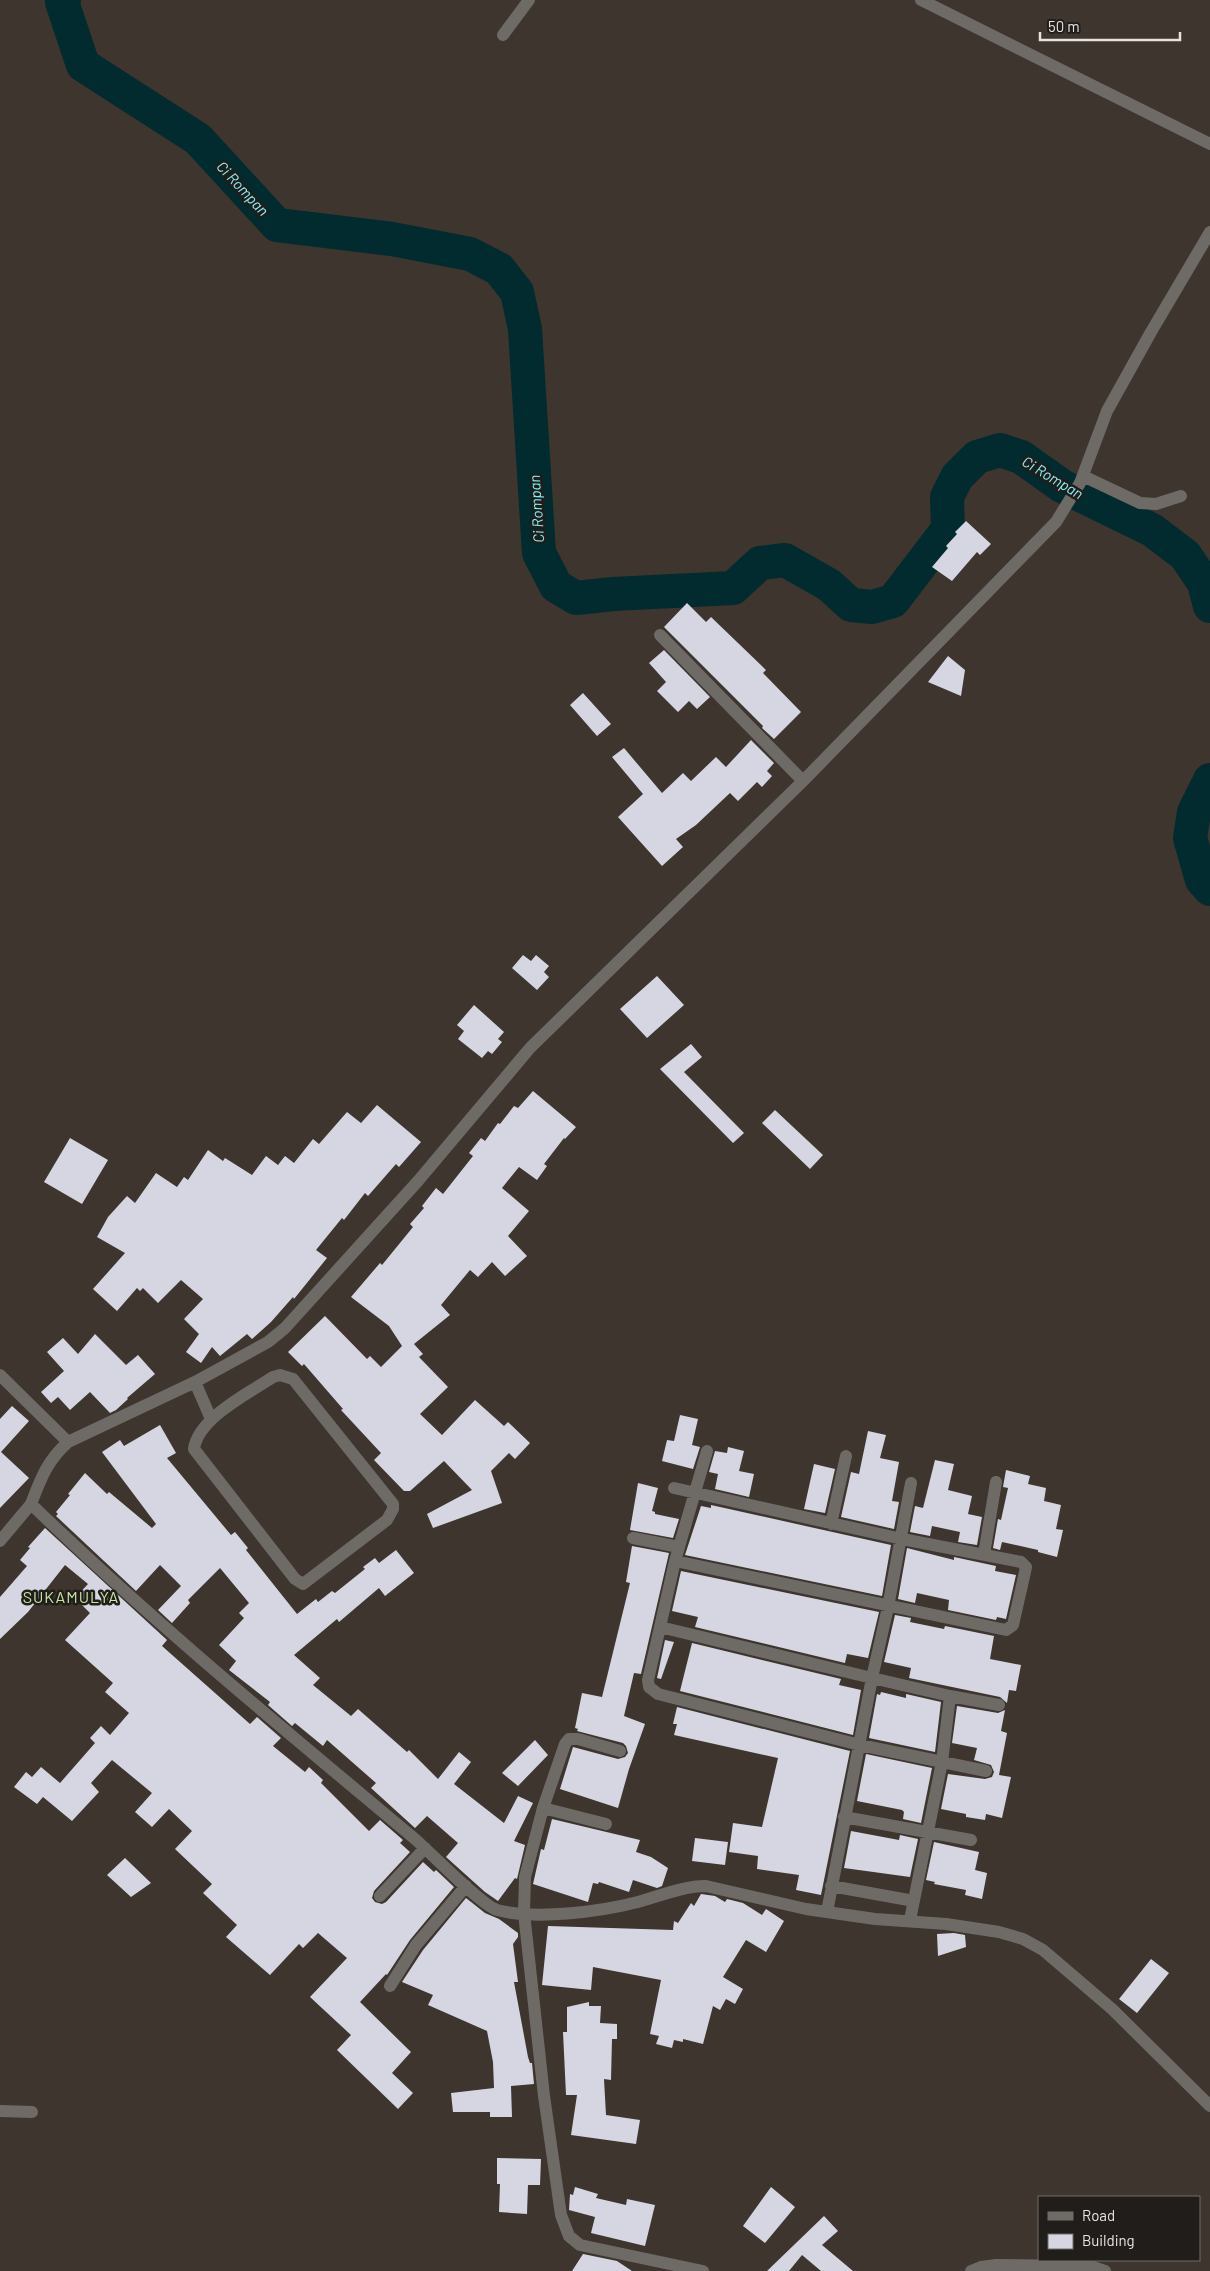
<svg xmlns="http://www.w3.org/2000/svg" width="1210" height="2271" font-family="Barlow,sans-serif">
<style>
.lines{fill:none;stroke-linecap:round;stroke-linejoin:round}
.river{stroke:#012b2e;stroke-width:34}
.building{fill:#d5d6e2}
.minor{stroke:#6e6b67;stroke-width:12}
.labels{text-anchor:middle;dominant-baseline:central;stroke-width:5;stroke-linejoin:round;paint-order:stroke}
.water-label{font-size:15px;font-style:italic;fill:#83f3fb;stroke:#211d1a}
.quarter-label{font-size:16px;letter-spacing:1px;fill:#c6e8a1;stroke:#211d1a}
</style>
<rect width="100%" height="100%" fill="#3d352e"/>
<g class="lines">
<!-- river -->
<path class="river" d="M64 0 62 2 83 65 198 139 277 225 392 239 470 254 499 269 517 292 525 329 539 553 556 586 576 598 613 594 733 588 760 563 785 560 829 585 851 605 872 607 893 601 948 529 947 497 957 477 977 457 1000 450 1021 457 1062 486 1152 530 1185 555 1204 583 1210 606
M1210 780 1194 812 1190 838 1202 880 1210 889"/>
</g>
<!-- building -->
<path class="building" d="M966 521 991 544 980 555 977 552 952 581 932 567 948 548 946 546 957 534 955 532Z
M687 603 706 622 711 617 766 670 763 673 801 712 774 739 762 728 763 726 664 627Z
M664 650 710 697 697 709 689 701 678 712 657 691 666 682 649 663Z
M948 656 965 670 961 696 928 682Z
M583 693 611 724 597 736 570 705Z
M751 740 774 763 767 771 772 776 762 787 757 782 738 801 730 793 696 825 676 839 683 847 662 866 618 817 643 794 612 757 624 748 662 793 683 773 691 781 716 757 726 767Z
M523 955 531 961 536 955 549 966 544 972 549 977 537 990 512 968Z
M657 976 684 1005 647 1038 620 1009Z
M474 1005 504 1032 498 1039 502 1042 492 1054 488 1051 482 1058 458 1039 464 1031 457 1025Z
M691 1044 702 1057 684 1072 744 1133 733 1143 660 1069Z
M533 1091 576 1127 565 1139 564 1138 544 1164 547 1166 537 1180 519 1167 502 1188 529 1211 508 1236 527 1256 505 1276 492 1262 478 1277 470 1270 441 1305 450 1315 414 1344 423 1354 419 1357 448 1387 420 1414 442 1435 475 1400 504 1426 508 1422 530 1443 515 1459 509 1453 491 1471 502 1503 433 1528 427 1514 472 1490 444 1461 410 1491H404L374 1460 381 1453 341 1410 343 1409 304 1364 302 1366 288 1352 325 1316 367 1359 370 1356 381 1367 402 1346 389 1326 351 1297 380 1263 382 1265 413 1227 410 1224 424 1208 422 1206 436 1188 443 1194 473 1156 469 1153 481 1138 485 1141 498 1123 500 1124 514 1106 518 1108Z
M377 1105 421 1142 399 1167 396 1164 368 1196 365 1193 344 1220 342 1218 316 1250 327 1258 294 1299 293 1297 271 1322 252 1339 247 1334 220 1356 212 1347 201 1363 186 1352 199 1334 184 1319 203 1299 181 1280 158 1303 143 1288 140 1291 137 1288 117 1311 93 1289 125 1253 97 1237 108 1217 127 1196 135 1203 156 1173 177 1187 184 1177 188 1180 208 1150 223 1161 225 1158 252 1175 266 1156 278 1165 285 1156 294 1163 313 1139 319 1144 347 1112 361 1123Z
M775 1110 823 1155 810 1169 762 1123Z
M70 1138 108 1160 82 1204 44 1182Z
M95 1334 126 1365 138 1355 155 1374 127 1398 128 1399 116 1410 110 1413 90 1392 70 1410 58 1397 51 1403 41 1392 64 1371 47 1352 63 1338 78 1354Z
M12 1406 29 1421 1 1452 29 1478 0 1508V1419Z
M680 1415 698 1419 692 1445 700 1447 693 1469 662 1461 667 1440 674 1441Z
M160 1425 176 1453 167 1458 231 1535 235 1532 248 1548 246 1550 297 1614 316 1599 318 1602 332 1591 335 1593 365 1569 363 1567 375 1558 379 1563 396 1550 414 1573 385 1596 379 1588 339 1622 337 1619 294 1655 320 1678 313 1685 351 1716 358 1709 407 1752 409 1750 438 1779 459 1752 471 1762 454 1784 504 1823 518 1796 533 1803 514 1841 525 1845 517 1879 515 1878 498 1901 485 1892 446 1857 458 1843 427 1816 415 1828 371 1788 376 1783 327 1740 323 1746 295 1723 292 1726 268 1705 270 1702 229 1670 236 1661 219 1645 244 1618 239 1613 249 1603 220 1568 188 1600 190 1603 172 1623 158 1610 181 1586 160 1565 136 1591 56 1516 58 1514 56 1512 70 1495 68 1494 85 1473 107 1494 109 1492 152 1528 156 1524 102 1452 120 1440 124 1446Z
M868 1431 886 1435 880 1458 899 1462 892 1501 899 1502 894 1529 841 1517 851 1472 859 1474Z
M728 1447 744 1451 739 1471 754 1474 749 1497 715 1489 718 1474 709 1472 715 1451 727 1453Z
M935 1460 954 1464 948 1490 972 1496 968 1514 982 1517 977 1545 958 1542 960 1532 932 1526 930 1536 910 1532 915 1506 923 1508Z
M814 1464 835 1469 825 1513 804 1509Z
M1006 1470 1030 1476 1028 1484 1046 1488 1044 1501 1061 1505 1056 1529 1063 1530 1057 1557 1038 1552V1550L1002 1542 1000 1550 993 1548 998 1519 1001 1520 1008 1488 1003 1487Z
M638 1483 658 1488 652 1511 655 1512V1514L679 1519 673 1538 630 1530Z
M711 1505 891 1545 882 1596 685 1555 701 1506 711 1508Z
M45 1528 167 1640 162 1646 250 1724 257 1717 281 1738 273 1746 305 1772 309 1767 323 1780 321 1783 369 1831 380 1820 403 1840 400 1843 410 1852 374 1891 372 1898 375 1902 382 1904 386 1902 423 1862 434 1872 436 1870 454 1887 410 1940 387 1975 386 1974 360 2002 411 2052 392 2073 413 2093 398 2109 337 2050 351 2035 310 1997 347 1958 318 1933 303 1948 299 1944 270 1975 226 1937 237 1925 203 1893 212 1884 175 1849 192 1831 169 1809 152 1827 135 1812 152 1793 112 1760 91 1783 99 1792 72 1821 43 1797 37 1804 14 1787 26 1772 32 1777 41 1767 60 1783 95 1743 90 1738 101 1726 110 1735 129 1713 105 1692 113 1683 65 1640 90 1613 75 1598 88 1584 65 1565 28 1612 0 1639V1597L27 1566 20 1560 30 1548 28 1547Z
M632 1546 669 1553 641 1674 634 1673 624 1716 645 1724 629 1769 618 1808 560 1789 573 1747 618 1759 625 1757 628 1753 626 1746 623 1743 577 1731 578 1729 575 1728 582 1693 602 1697 630 1583 626 1582Z
M907 1548 954 1560V1557L996 1566 995 1571 1016 1575 1006 1619 997 1617 996 1620 948 1610 949 1600 917 1593 915 1603 898 1599Z
M681 1571 879 1612 868 1658 847 1654 845 1663 695 1627 698 1617 672 1611Z
M895 1615 911 1618 910 1622 944 1629 945 1626 994 1636 990 1659 1021 1665 1016 1691 1009 1690 1007 1703 1000 1697 909 1678 911 1668 884 1662Z
M665 1640 674 1642 661 1679 657 1678Z
M692 1643 841 1679 839 1685 861 1690 853 1735 680 1691Z
M881 1692 906 1698V1694L941 1702 935 1752 869 1738 877 1694 880 1695Z
M957 1706 998 1713 1005 1710 1001 1731 1007 1733 999 1775 1011 1777 1002 1818 986 1814 985 1820 966 1817V1814L941 1809 948 1774 985 1779 992 1777 994 1772 991 1765 974 1760 977 1748 952 1743Z
M677 1707 850 1751 821 1895 796 1890 799 1875 757 1869 758 1856 729 1852 733 1823 762 1827 778 1758 674 1735 677 1724H673Z
M535 1740 548 1755 518 1786 502 1773Z
M866 1754 932 1768 921 1823 903 1819 904 1812 902 1810 857 1801Z
M552 1819 640 1840 636 1852 651 1857 668 1868 662 1886 657 1888 633 1880 629 1892 599 1882 598 1884 593 1883 588 1902 533 1884 541 1849 544 1850Z
M851 1831 899 1840 900 1835 918 1839 910 1877 844 1868Z
M695 1838 728 1842 725 1865 692 1861Z
M934 1842 979 1852 975 1870 987 1873 982 1899 965 1895 966 1890 934 1884 935 1882 926 1880Z
M125 1858 151 1883 131 1897 107 1875Z
M701 1894 715 1896 725 1902 727 1899 743 1903 762 1915 766 1909 784 1921 766 1952 746 1940 723 1977 743 1989 735 2004 726 1999 720 2010 713 2006 703 2044 683 2039V2042L674 2040 672 2048 656 2044 659 2036 650 2034 661 1980 593 1967 591 1990 542 1985 548 1926 673 1930 674 1921 678 1923 691 1903 694 1906Z
M466 1898 485 1913 499 1919 518 1933V1937L513 1944 518 1982H514L528 2057 530 2063H532L534 2084 511 2086 512 2117H490V2112H453L451 2093 494 2088 493 2062 487 2031 428 2005 433 1995 402 1982 423 1950Z
M954 1933 965 1935 966 1947 938 1956 937 1934Z
M1151 1959 1169 1973 1137 2013 1119 1999Z
M589 2002V2006H601L600 2023 617 2024V2039H612L611 2080 604 2079 606 2115 640 2120 636 2144 571 2135 577 2095H566L563 2032H567V2007Z
M497 2158 541 2159 540 2185H528L527 2214 499 2212 500 2184H497Z
M575 2187 598 2194 596 2198 626 2205 627 2199 655 2205 645 2246 591 2233 595 2217 569 2210 570 2194 573 2195Z
M771 2187 795 2207 765 2243 743 2226Z
M824 2216 838 2231 822 2245 853 2271H821L802 2255 789 2271H767Z
M583 2254 617 2261 632 2271H572Z"/>
<g class="lines">
<!-- minor -->
<path class="minor" d="M921 0 1210 144
M503 35 529 0
M1210 232 1151 332 1107 411 1080 483 1056 522 803 781 530 1048 418 1181 285 1328 268 1342 195 1382 68 1442C47 1461 41 1478 31 1504 153 1622 285 1730 415 1839 431 1853 481 1905 497 1910 535 1920 599 1912 638 1902 660 1896 683 1886 706 1886L806 1909 875 1919 946 1924 999 1932 1023 1939 1043 1950 1112 2009 1210 2106
M1083 476 1140 503 1156 504 1181 496
M660 635 803 781
M0 1375 68 1442
M280 1375 293 1379 393 1504V1509L387 1520 303 1584 295 1579 194 1449C198 1418 249 1393 273 1377Z
M195 1382 211 1419
M911 1483 888 1607 872 1678 660 1627 648 1680 649 1687 658 1694 860 1745 986 1771
M831 1524 846 1456
M633 1538 679 1547 675 1561 1006 1630 1013 1625 1025 1572 1026 1567 1021 1562 902 1539 674 1488
M0 1541 31 1504
M679 1547 707 1451
M984 1554 996 1482
M660 1627 675 1561
M950 1696 999 1705
M620 1751 578 1739H569L565 1744 543 1808 525 1877 524 1913 544 2096 561 2215 569 2236 580 2245 703 2271
M543 1808 606 1824
M844 1817 971 1840
M831 1886 914 1901
M380 1896 425 1848
M827 1912 872 1678 950 1696 942 1762 910 1920
M390 1986 416 1945 466 1886
M0 2111 32 2112
M971 2271 981 2267 996 2265 1090 2266 1105 2271"/>
</g>
<g class="labels">
<!-- water labels -->
<g class="water-label">
<text transform="translate(243 188) rotate(47)">Ci Rompan</text>
<text transform="translate(1053 477) rotate(31)">Ci Rompan</text>
<text transform="translate(536 509) rotate(-94)">Ci Rompan</text>
</g>
<!-- quarter labels -->
<g class="quarter-label">
<text x="71" y="1596">SUKAMULYA</text>
</g>
</g>
<!-- legend -->
<rect x="1038" y="2196" width="162" height="65" fill="#211d1a" stroke="#716c69"/>
<rect x="1048" y="2212" width="25" height="8" fill="#6e6b67" stroke="#716c69"/>
<text x="1082" y="2221" font-size="15" fill="#e8e3df">Road</text>
<rect x="1048" y="2234" width="25" height="15" fill="#d5d6e2" stroke="#716c69"/>
<text x="1082" y="2246" font-size="15" fill="#e8e3df">Building</text>
<!-- scale -->
<path d="M1040 32v8h140v-8" fill="none" stroke="#e8e3df" stroke-width="2.5"/>
<text x="1048" y="32" font-size="15" fill="#e8e3df" stroke="#211d1a" stroke-width="4" paint-order="stroke">50 m</text>
</svg>
